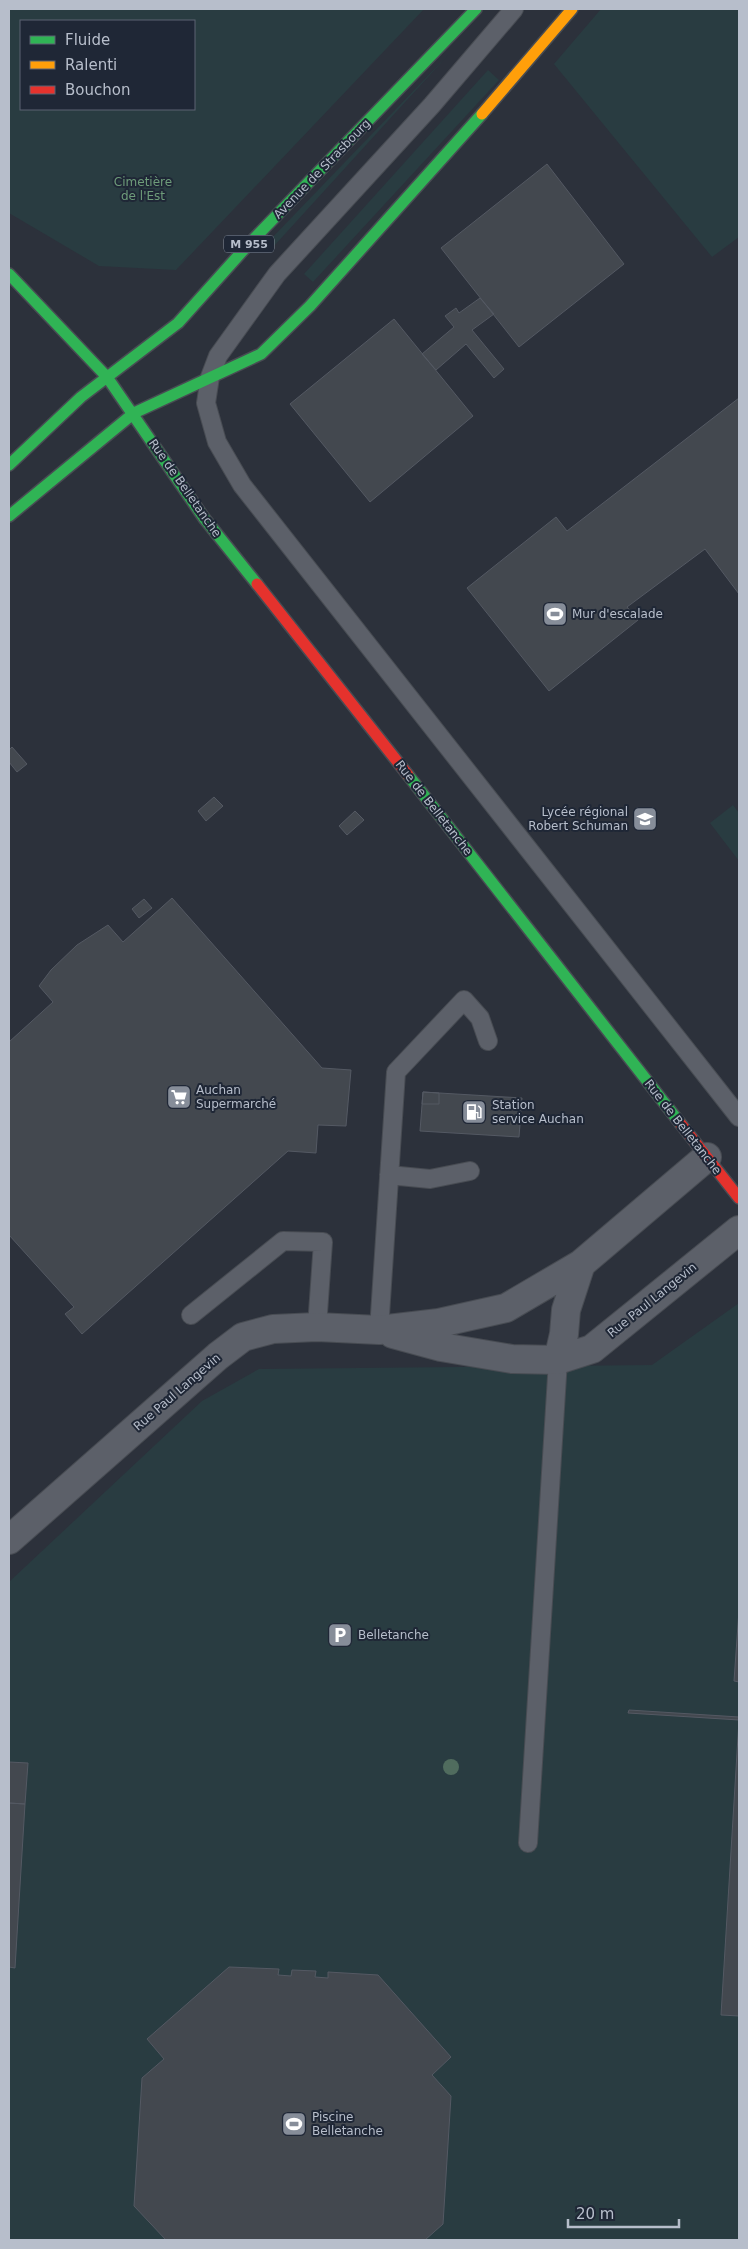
<svg xmlns="http://www.w3.org/2000/svg" width="748" height="2249" font-family="'DejaVu Sans',sans-serif">
<style>
.green{fill:#293c41;fill-rule:evenodd}
.building{fill:#43484f;stroke:#545963}
.lines{fill:none;stroke-linecap:round;stroke-linejoin:round}
.lane-casing{stroke:#484c53;stroke-width:20}
.street-casing{stroke:#484c53;stroke-width:30}
.fast-casing{stroke:#484c53;stroke-width:14}
.slow-casing{stroke:#484c53;stroke-width:14}
.jam-casing{stroke:#484c53;stroke-width:14}
.lane{stroke:#5c6069;stroke-width:18}
.street{stroke:#5c6069;stroke-width:28}
.fast{stroke:#30b455;stroke-width:11}
.slow{stroke:#ff9f0a;stroke-width:11}
.jam{stroke:#e5322d;stroke-width:11}
.tree{fill:#506c5e}
.labels{text-anchor:middle;dominant-baseline:central;stroke-width:4;stroke-linejoin:round;paint-order:stroke}
.shield{fill:#1f2736;stroke:#89919e;stroke-width:1}
.shield-label{font-size:11px;font-weight:bold;fill:#b7becb}
.street-label{font-size:12px;fill:#b7becb;stroke:#1f2736}
.park-label{font-size:12px;fill:#6e9c7a;stroke:#1f2736}
.poi-label{font-size:12px;fill:#b7becb;stroke:#1f2736;text-anchor:start}
</style>
<rect width="100%" height="100%" fill="#2c313b"/>
<!-- green -->
<path class="green" d="M9 9H424L176 270 99 266 9 213ZM194 21V109H21V21Z
M601 9H739V237L712 257 554 64Z
M448 55 274 246 269 241Z
M488 70 499 80 313 282 304 274Z
M733 805 739 813V861L710 823Z
M739 1303V2240H9V1582L202 1401 259 1369 652 1365Z"/>
<!-- building -->
<path class="building" d="M547 164 624 264 519 347 441 248Z
M480 298 494 314 472 330 504 369 494 378 466 344 436 370 422 354 454 327 445 316 456 308 459 313Z
M394 319 473 416 370 502 290 404Z
M739 398V594L705 549 627 607 638 620 549 691 467 588 556 517 567 531Z
M12 747 27 764 17 772 9 762V750Z
M214 797 223 806 206 821 198 811Z
M355 811 364 820 347 835 339 826Z
M172 898 322 1068 351 1070 346 1126 318 1125 316 1153 288 1151 82 1334 65 1314 74 1307 9 1235V1042L53 1002 39 986 51 970 77 945 108 925 123 942Z
M144 899 152 908 139 918 132 909Z
M423 1092 522 1098 519 1137 420 1131Z
M423 1092 439 1093V1104H422Z
M739 1610V1682L734 1681Z
M629 1710 739 1717V2016L721 2015 739 1720 628 1713Z
M9 1762 28 1763 25 1804 9 1803Z
M9 1803 25 1804 15 1968 9 1967Z
M229 1967 279 1969 278 1975 291 1976 292 1970 316 1971 315 1977 328 1978V1972L378 1975 451 2057 432 2075 451 2096 443 2224 425 2240H166L134 2206 142 2078 164 2059 147 2039Z"/>
<g class="lines">
<defs>
<path id="lane" d="M514 9 432 105 277 274 218 356 210 377 206 403 217 442 242 485 739 1117
M389 1175 430 1179 470 1171
M191 1315 283 1241 323 1242 317 1327
M379 1330 396 1072 464 1000 480 1018 488 1041
M528 1843 558 1360"/>
<path id="street" d="M393 1334 441 1347 512 1359 558 1360 592 1349 739 1230
M558 1360 564 1334 566 1310 581 1264
M9 1540 218 1356 243 1337 273 1329 317 1327 379 1330 439 1323 506 1308 581 1264 707 1157"/>
<path id="fast" d="M9 274 107 377 204 518 257 584
M9 465 81 397 178 323 247 246 476 9
M9 516 134 413 261 354 310 306 482 114
M408 775 680 1123"/>
<path id="slow" d="M482 114 572 9"/>
<path id="jam" d="M257 584 408 775
M680 1123 739 1198"/>
</defs>
<!-- lane casing -->
<use href="#lane" class="lane-casing"/>
<!-- street casing -->
<use href="#street" class="street-casing"/>
<!-- fast casing -->
<use href="#fast" class="fast-casing"/>
<!-- slow casing -->
<use href="#slow" class="slow-casing"/>
<!-- jam casing -->
<use href="#jam" class="jam-casing"/>
<!-- lane -->
<use href="#lane" class="lane"/>
<!-- street -->
<use href="#street" class="street"/>
<!-- fast -->
<use href="#fast" class="fast"/>
<!-- slow -->
<use href="#slow" class="slow"/>
<!-- jam -->
<use href="#jam" class="jam"/>
</g>
<!-- trees -->
<circle class="tree" cx="451" cy="1767" r="8"/>
<!-- icons -->
<defs>
<symbol id="stadium-square" viewBox="-11 -11 22 22"><rect x="-9" y="-9" width="18" height="18" rx="4" fill="#868d99" stroke="#1f2736"/><path d="M0-5a6.5 5 0 1 0 0 10a6.5 5 0 1 0 0-10ZM-3.5-1.8h7v3.6h-7Z" fill="#fff"/></symbol>
<symbol id="school-square" viewBox="-11 -11 22 22"><rect x="-9" y="-9" width="18" height="18" rx="4" fill="#868d99" stroke="#1f2736"/><path d="M0-5L7-2L0 1L-7-2ZM-4 1L0 2.5L4 1V4Q0 6-4 4Z" fill="#fff"/></symbol>
<symbol id="supermarket-square" viewBox="-11 -11 22 22"><rect x="-9" y="-9" width="18" height="18" rx="4" fill="#868d99" stroke="#1f2736"/><path d="M-6-5.5h2.5l.6 2H6L4.5 2H-2.5L-4.4-4H-6ZM-1.5 3.2a1.3 1.3 0 1 0 .1 0ZM3 3.2a1.3 1.3 0 1 0 .1 0Z" fill="#fff"/></symbol>
<symbol id="fuel-square" viewBox="-11 -11 22 22"><rect x="-9" y="-9" width="18" height="18" rx="4" fill="#868d99" stroke="#1f2736"/><path d="M-5.5-6h7V0h2V4h1.3V-2.5L3-4.5l.8-.8L6-3V5H2.5V1h-1V6h-7ZM-4.2-4.7v3.2H.2V-4.7Z" fill="#fff"/></symbol>
<symbol id="parking-square" viewBox="-11 -11 22 22"><rect x="-9" y="-9" width="18" height="18" rx="4" fill="#868d99" stroke="#1f2736"/><path d="M-3.5-5.5H1a3.5 3.5 0 0 1 0 7H-1V5.5H-3.5ZM-1-3.4V-.6H.8a1.4 1.4 0 0 0 0-2.8Z" fill="#fff"/></symbol>
</defs>
<g fill-rule="evenodd">
<use href="#stadium-square" x="541" y="600" width="28" height="28"/>
<use href="#school-square" x="631" y="805" width="28" height="28"/>
<use href="#supermarket-square" x="165" y="1083" width="28" height="28"/>
<use href="#fuel-square" x="460" y="1098" width="28" height="28"/>
<use href="#parking-square" x="326" y="1621" width="28" height="28"/>
<use href="#stadium-square" x="280" y="2110" width="28" height="28"/>
</g>
<g class="labels">
<!-- shield labels -->
<rect class="shield" x="224" y="235.5" width="50" height="17" rx="4"/>
<g class="shield-label">
<text x="249" y="244">M 955</text>
</g>
<!-- street labels -->
<g class="street-label">
<text transform="translate(322 169) rotate(-46)">Avenue de Strasbourg</text>
<text transform="translate(185 488) rotate(55)">Rue de Belletanche</text>
<text transform="translate(434 808) rotate(52)">Rue de Belletanche</text>
<text transform="translate(683 1127) rotate(52)">Rue de Belletanche</text>
<text transform="translate(652 1300) rotate(-39)">Rue Paul Langevin</text>
<text transform="translate(177 1392) rotate(-41)">Rue Paul Langevin</text>
</g>
<!-- park labels -->
<g class="park-label">
<text x="143" y="182">Cimetière<tspan x="143" dy="14">de l'Est</tspan></text>
</g>
<!-- poi labels -->
<g class="poi-label">
<text x="572" y="614">Mur d'escalade</text>
<text x="628" y="812" text-anchor="end">Lycée régional<tspan x="628" dy="14">Robert Schuman</tspan></text>
<text x="196" y="1090">Auchan<tspan x="196" dy="14">Supermarché</tspan></text>
<text x="492" y="1105">Station<tspan x="492" dy="14">service Auchan</tspan></text>
<text x="358" y="1635">Belletanche</text>
<text x="312" y="2117">Piscine<tspan x="312" dy="14">Belletanche</tspan></text>
</g>
</g>
<!-- border -->
<rect width="748" height="2249" fill="none" stroke="#b7becb" stroke-width="20"/>
<!-- legend -->
<rect x="20" y="20" width="175" height="90" fill="#1f2736" stroke="#5c6372"/>
<rect x="30" y="36" width="25" height="8" fill="#30b455" stroke="#5c6372"/>
<text x="65" y="45" font-size="15" fill="#b7becb">Fluide</text>
<rect x="30" y="61" width="25" height="8" fill="#ff9f0a" stroke="#5c6372"/>
<text x="65" y="70" font-size="15" fill="#b7becb">Ralenti</text>
<rect x="30" y="86" width="25" height="8" fill="#e5322d" stroke="#5c6372"/>
<text x="65" y="95" font-size="15" fill="#b7becb">Bouchon</text>
<!-- scale -->
<path d="M568 2219v8h111v-8" fill="none" stroke="#b7becb" stroke-width="2.5"/>
<text x="576" y="2219" font-size="15" fill="#b7becb" stroke="#1f2736" stroke-width="4" paint-order="stroke">20 m</text>
</svg>
